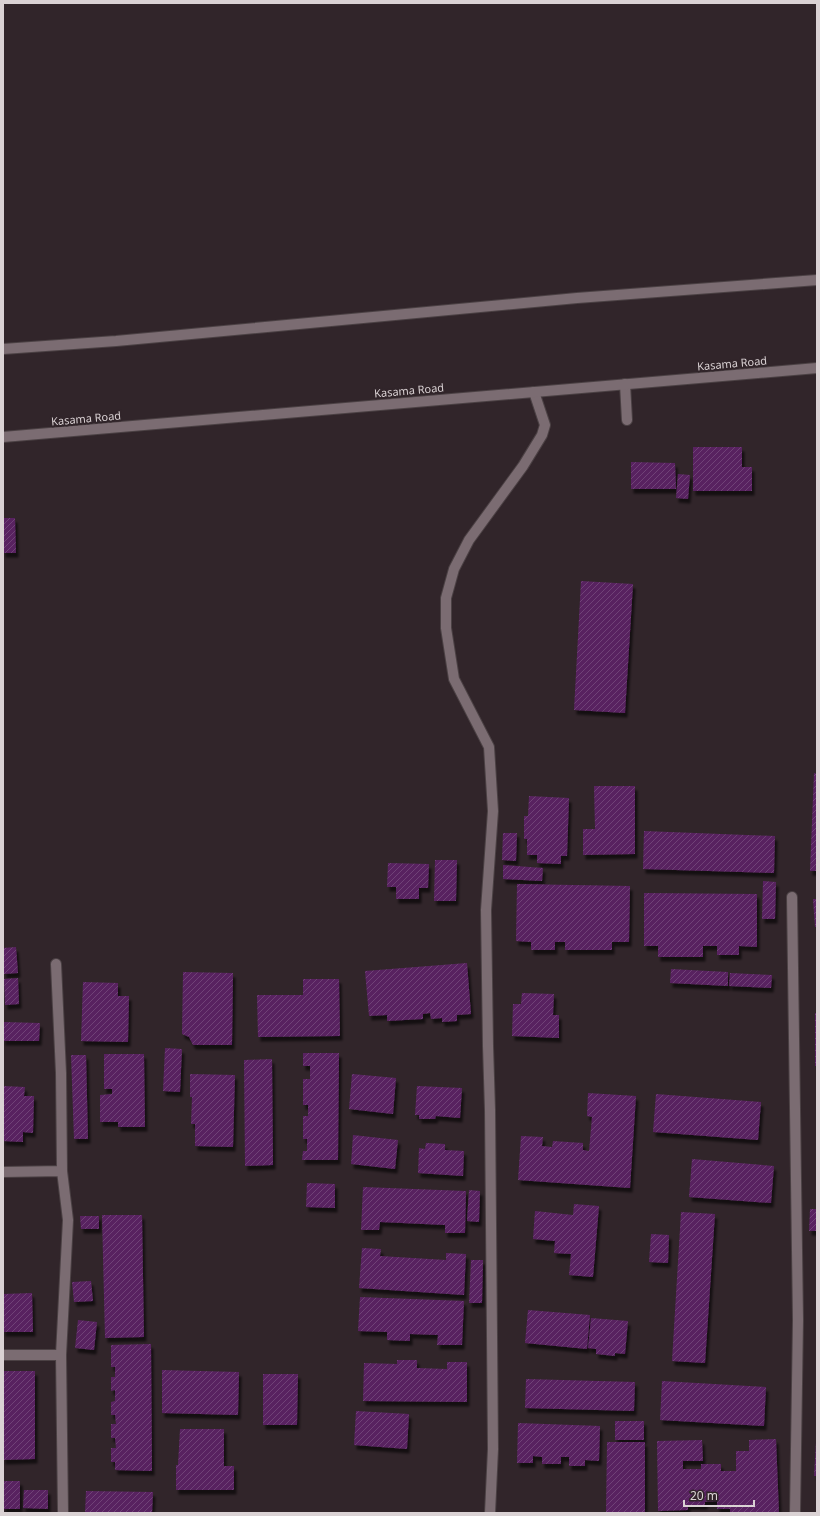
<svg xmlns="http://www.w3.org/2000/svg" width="820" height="1516" font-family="'Noto Sans',sans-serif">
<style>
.building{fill:url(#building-hatch);filter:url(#shadow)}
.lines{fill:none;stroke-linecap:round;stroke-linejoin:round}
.service-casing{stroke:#4b4144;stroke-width:12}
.minor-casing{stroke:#4b4144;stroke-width:12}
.tertiary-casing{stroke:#4b4144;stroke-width:12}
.service{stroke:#7b6c72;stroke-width:10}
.minor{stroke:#7b6c72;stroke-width:10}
.tertiary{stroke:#7b6c72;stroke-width:10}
.labels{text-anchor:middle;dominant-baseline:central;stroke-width:4;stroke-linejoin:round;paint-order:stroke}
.street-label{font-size:11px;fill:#dad2d4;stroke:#31252a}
</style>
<defs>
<pattern id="building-hatch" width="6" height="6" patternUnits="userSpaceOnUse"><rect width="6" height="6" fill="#592461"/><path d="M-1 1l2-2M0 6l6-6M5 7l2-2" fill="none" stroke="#704377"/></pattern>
<filter id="shadow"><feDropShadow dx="2.5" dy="4.5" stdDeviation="1" flood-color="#0009"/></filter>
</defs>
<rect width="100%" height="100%" fill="#31252a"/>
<!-- building -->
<path class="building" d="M693 447H742V467H752V491H693Z
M631 462 675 463 676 489H631Z
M678 474 690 475 688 499 676 498Z
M3 518H15L16 553H3Z
M581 581 633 584 625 713 574 710Z
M814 773 817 774V871H810Z
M594 786H635V854L583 855V829H595Z
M529 796 569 798 567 856H561V864L537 863V855H527V839H524V816H528Z
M644 831 775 836 774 873 643 869Z
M503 833H517L516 861 502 860Z
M435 860H457L456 901H434Z
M388 863 429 864 428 888H419V899H396V887H387Z
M503 865 543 868 542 881 503 879Z
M763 881 776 882 775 919H762Z
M517 884 630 886 629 942H612V950H565V942H555V950H531V942L516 941Z
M644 893 757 894V947L739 946V955H717V946H703V957H658V946H644Z
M813 899H817V927H815Z
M16 947 18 973 4 974 3 948Z
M467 963 471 1014 457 1015V1021L442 1022V1018L431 1019 430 1013 423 1014V1019L387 1021V1015L369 1016 365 971Z
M671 969 728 972V986L670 983Z
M183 972 233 973 232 1045H193L189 1037 182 1034Z
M730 973 772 975 771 988 729 986Z
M18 978 19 1004 5 1005 4 979Z
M303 979H339L340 1036 258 1037 257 995H303Z
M83 982 118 983V996H129L128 1042 81 1041Z
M522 993 554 994 553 1015H559V1038L512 1036 513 1004H521Z
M815 1013H817V1066H815Z
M3 1022 40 1023 39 1041H3Z
M165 1048 182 1049 180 1092 163 1091Z
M303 1053H339L338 1160H302L303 1151H307V1139H303V1116H308V1105H303V1079H310V1066H303Z
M104 1054H144L145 1127H118V1122H100V1095L112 1094V1089H104Z
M71 1055H86L88 1139H74Z
M272 1059 273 1165 245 1166 244 1060Z
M190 1074 235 1075 233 1147 195 1146V1124H191L192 1097H190Z
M352 1074 396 1078 393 1114 349 1109Z
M3 1086 25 1087 24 1096H34L33 1133 23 1132V1142L3 1141Z
M417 1086 462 1088 460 1118 436 1116 435 1119H419V1115H415Z
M588 1093 636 1096 630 1188 518 1180 521 1136 543 1137 542 1146 552 1147 553 1141 583 1143V1150L589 1151 592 1117 587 1116Z
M656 1094 761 1102 758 1140 653 1132Z
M353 1135 398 1140 395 1169 351 1164Z
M426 1143 445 1144V1150L464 1151 463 1176 418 1173 419 1148 425 1149Z
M692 1159 774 1166 771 1203 689 1197Z
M307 1183 335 1184V1208L306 1207Z
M363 1187 466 1191 465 1233H445V1225L380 1222 379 1230H361Z
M469 1190 480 1191 479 1222 467 1221Z
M574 1204 599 1206 593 1277 569 1275 571 1254 554 1253 555 1241 533 1239 535 1211 573 1215Z
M810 1209H817V1231H809Z
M681 1212 715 1214 705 1363 672 1361Z
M102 1215H142L144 1337 105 1338Z
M80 1216H99V1229H81Z
M651 1234 669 1235 668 1263 649 1262Z
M362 1248 381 1249 380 1256 446 1260V1253L466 1254 464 1295 359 1288Z
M471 1260H483L482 1303H469Z
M91 1281 93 1301 74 1302 72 1282Z
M32 1293 33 1332H3V1294Z
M360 1297 464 1301 462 1345H437L438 1335 410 1334V1341L387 1340V1332L358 1331Z
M528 1310 590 1315 587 1349 525 1343Z
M591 1318 628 1321 625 1354 615 1353V1356L596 1354V1349L588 1348Z
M78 1320 97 1322 94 1350 75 1348Z
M151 1344 152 1471 115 1470V1462H111V1448H116L115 1438H111V1424H116L115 1415H111V1402L115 1401V1390L111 1391V1377H115V1367H111V1345Z
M397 1360H417V1368L447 1369V1362H467V1402L363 1401 364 1363 397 1364Z
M162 1370 239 1372 238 1415 162 1413Z
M3 1371H35V1459L3 1460Z
M263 1374H298L297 1425H263Z
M526 1379 635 1382 634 1411 525 1408Z
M662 1381 766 1387 764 1426 660 1420Z
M356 1411 409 1414 407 1449 354 1445Z
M615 1421H644V1440H615Z
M518 1423 600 1426 599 1461 585 1460V1466H569V1457H561V1464H542V1457L533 1456V1463H517Z
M180 1429H224V1466H234V1490H176V1465H178Z
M776 1439 779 1513H730V1509H717V1501L705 1502V1505H688V1510L658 1511 657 1441 702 1440 703 1461H683V1469H701V1464H721V1471H736V1451H749V1440Z
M607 1442H645V1513H606Z
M816 1442H817V1476H814Z
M3 1481H20V1509H3Z
M24 1490H48V1509L23 1508Z
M86 1491 153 1492 152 1513H85Z"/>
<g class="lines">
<defs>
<path id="service" d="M3 349 116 341 577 298 817 280
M625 384 627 420"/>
<path id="minor" d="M792 897 798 1320 795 1513
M56 964 61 1073 62 1171 68 1220 61 1355 63 1513
M3 1172 62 1171
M3 1355H61
M490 1513 493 1449 490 1110 488 1046 486 910 493 811 489 747 454 679 446 628V598L454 569 469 540 523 466 542 435 545 425 534 392"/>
<path id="tertiary" d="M3 437 817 368"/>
</defs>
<!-- service casing -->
<use href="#service" class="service-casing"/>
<!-- minor casing -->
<use href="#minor" class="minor-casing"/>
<!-- tertiary casing -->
<use href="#tertiary" class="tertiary-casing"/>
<!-- service -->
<use href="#service" class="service"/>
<!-- minor -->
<use href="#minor" class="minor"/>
<!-- tertiary -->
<use href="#tertiary" class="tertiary"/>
</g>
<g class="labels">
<!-- street labels -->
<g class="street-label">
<text transform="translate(732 363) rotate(-5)">Kasama Road</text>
<text transform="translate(409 390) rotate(-5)">Kasama Road</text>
<text transform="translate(86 418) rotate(-5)">Kasama Road</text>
</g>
</g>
<!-- border -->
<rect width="820" height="1516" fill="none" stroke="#dad2d4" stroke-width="8"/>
<!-- scale -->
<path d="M684 1500v6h70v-6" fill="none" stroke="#dad2d4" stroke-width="2"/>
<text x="690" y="1500" font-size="12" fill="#dad2d4" stroke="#31252a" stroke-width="3" paint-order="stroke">20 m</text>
</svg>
